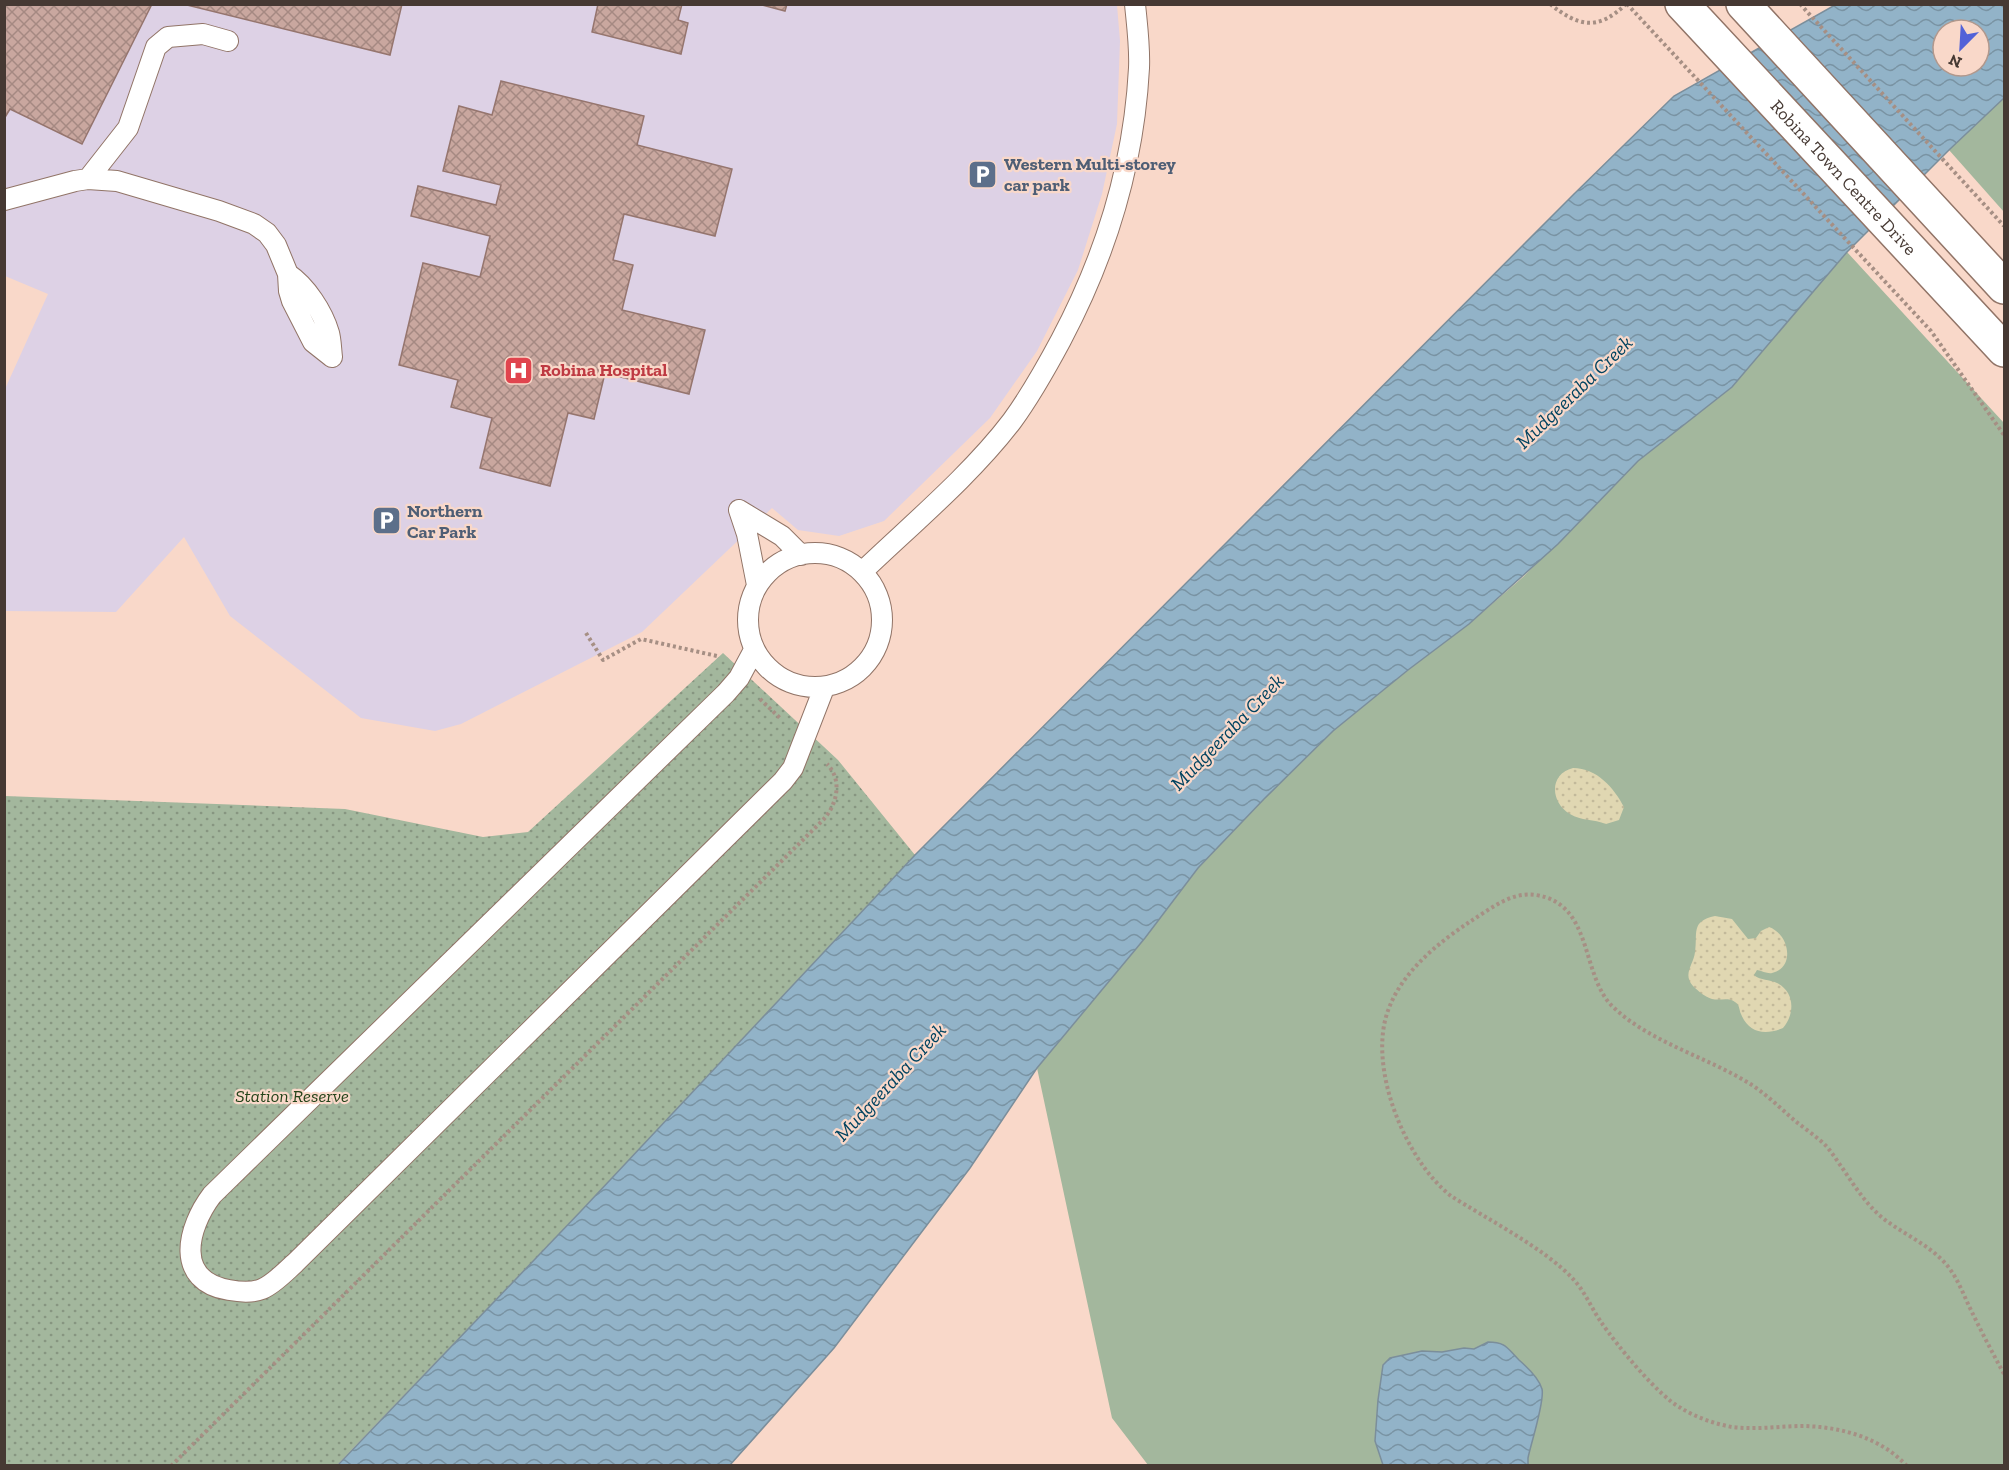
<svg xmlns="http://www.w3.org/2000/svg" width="2009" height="1470" font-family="'Zilla Slab',serif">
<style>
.medical{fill:#ddd1e5}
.grass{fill:#a3b79d}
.sand{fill:url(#sand-dots)}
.park{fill:url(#park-dots)}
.water{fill:url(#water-waves);stroke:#7b8e9b;stroke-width:1.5;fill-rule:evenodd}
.building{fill:url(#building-cross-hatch);stroke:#95756e;stroke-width:1.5}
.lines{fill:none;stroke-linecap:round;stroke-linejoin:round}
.lane-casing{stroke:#917467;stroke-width:22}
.secondary-casing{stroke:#917467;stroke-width:36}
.path{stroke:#a68f84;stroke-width:4;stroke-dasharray:3 3;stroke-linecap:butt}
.lane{stroke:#fff;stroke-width:20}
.secondary{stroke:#fff;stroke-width:33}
.labels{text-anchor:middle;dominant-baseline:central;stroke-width:4.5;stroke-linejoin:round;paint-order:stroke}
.service-label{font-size:18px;font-weight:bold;fill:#4e5e75;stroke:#f9d8c9;text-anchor:start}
.street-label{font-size:18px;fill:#463933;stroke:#f9d8c9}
.health-label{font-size:18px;font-weight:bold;fill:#be3a42;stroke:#f9d8c9;text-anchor:start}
.park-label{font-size:18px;font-style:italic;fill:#24431a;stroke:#f9d8c9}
.water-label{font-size:20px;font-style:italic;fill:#014360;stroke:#f9d8c9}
</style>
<defs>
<pattern id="sand-dots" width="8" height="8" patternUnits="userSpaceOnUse" patternTransform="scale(1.5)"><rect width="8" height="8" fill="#e0d7b2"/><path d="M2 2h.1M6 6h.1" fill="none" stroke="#c2b99a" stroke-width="1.8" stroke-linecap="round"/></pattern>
<pattern id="park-dots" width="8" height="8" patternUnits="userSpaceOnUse" patternTransform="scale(1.5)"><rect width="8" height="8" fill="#a3b79d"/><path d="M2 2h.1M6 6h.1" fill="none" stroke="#879681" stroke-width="1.8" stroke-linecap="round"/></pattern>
<pattern id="water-waves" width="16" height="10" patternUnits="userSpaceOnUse" patternTransform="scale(1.5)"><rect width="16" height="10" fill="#92b3c8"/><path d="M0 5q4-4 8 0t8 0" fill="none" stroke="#7993a3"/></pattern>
<pattern id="building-cross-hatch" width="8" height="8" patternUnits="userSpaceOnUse" patternTransform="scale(1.5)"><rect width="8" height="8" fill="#c9a79f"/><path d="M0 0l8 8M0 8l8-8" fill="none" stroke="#a58982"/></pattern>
</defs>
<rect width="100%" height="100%" fill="#f9d8c9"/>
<!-- medical -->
<path class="medical" d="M5 5H1117L1120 41 1117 124 1102 194 1078 270 1037 351 990 418 884 521 839 536 798 530 772 508 642 632 461 724 435 731 361 718 230 616 184 537 116 612 5 611V389L48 294 5 276Z"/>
<!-- grass -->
<path class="grass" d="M2004 98V212L1949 150Z
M1847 252 2004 423V1465H1148L1112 1418 1037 1068 1145 938 1198 868 1264 799 1333 731 1408 670 1469 624 1523 577 1638 461 1732 387Z"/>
<!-- sand -->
<path class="sand" d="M1573 768C1597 768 1614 788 1624 807L1619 820 1606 824C1594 819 1581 821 1570 814 1550 802 1549 774 1573 768Z
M1715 916 1732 919 1748 939 1756 938 1761 931 1769 927C1789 934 1796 967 1772 973 1768 974 1762 971 1757 970L1754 975C1761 981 1769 979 1777 983 1795 992 1795 1014 1783 1028 1766 1035 1749 1034 1741 1014 1739 1010 1740 1005 1735 1002 1728 997 1720 1001 1712 999 1705 997 1698 991 1693 986 1682 974 1694 964 1695 952 1698 934 1690 921 1715 916Z"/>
<!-- park -->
<path class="park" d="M723 653 838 760 915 855 581 1211 337 1465 5 1466V796L345 809 483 837 528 832Z"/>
<!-- water -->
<path class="water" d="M1835 5H2004V98L1949 150 1847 252 1732 387 1638 461 1558 544 1469 624 1408 670 1333 731 1264 799 1198 868 1145 938 1037 1068 970 1168 834 1348 730 1465 337 1466 581 1211 915 855 1573 195 1674 96ZM1943 30H1979V66H1943Z
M1488 1342C1506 1342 1507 1348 1519 1360 1527 1367 1539 1378 1542 1389 1545 1401 1531 1443 1528 1458V1465H1383L1375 1441 1378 1400 1383 1365 1390 1358 1422 1351 1442 1352 1464 1348 1474 1349Z"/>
<!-- building -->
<path class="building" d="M4 4H152L82 144 10 109 4 119Z
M183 4H402L390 55Z
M598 4H682L678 20 688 23 681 54 592 32Z
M758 4H787L785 11Z
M501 81 644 116 637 145 732 169 715 236 624 214 613 260 633 265 622 310 705 330 689 394 605 373 594 419 568 413 550 486 480 468 492 418 451 407 458 380 399 365 423 263 480 277 490 236 411 216 418 186 496 205 501 185 443 171 459 106 492 115Z"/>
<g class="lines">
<defs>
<path id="lane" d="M88 179 128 128 156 47 168 37 203 34 228 41
M4 200 75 181 88 179 117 181 219 211 254 224 267 233 276 245 288 274 289 291 292 301 313 342 332 357
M288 274C306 286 323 312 329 333 331 340 331 349 332 357
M739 510 782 536 801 555
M739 510 747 534 757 585
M748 620a67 67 0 1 1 134 0a67 67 0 1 1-134 0Z
M862 572C911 525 971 475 1012 421 1031 395 1046 368 1061 340 1106 255 1134 164 1139 68 1140 47 1137 25 1135 4
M754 650 739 678 726 693 212 1195C187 1228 174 1281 229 1290 240 1292 252 1293 262 1289 274 1284 285 1272 295 1263L783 781 793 768 824 688"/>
<g id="secondary">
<path id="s1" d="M1682 4 2004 350"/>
<path d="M1743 4 2004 287"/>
</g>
</defs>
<!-- lane casing -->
<use href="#lane" class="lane-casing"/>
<!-- secondary casing -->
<use href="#secondary" class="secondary-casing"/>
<!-- path -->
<path class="path" d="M1550 4C1579 27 1598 31 1626 4
M1627 4 1931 331 2004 435
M1800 4 2004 226
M586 633 603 660 641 639 717 656
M760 699 781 719
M171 1466 823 820C837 805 843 780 827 764
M1907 1466C1881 1438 1842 1427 1804 1426 1780 1426 1756 1430 1732 1427 1715 1424 1695 1417 1681 1408 1658 1396 1616 1344 1601 1322 1592 1309 1585 1292 1574 1280 1546 1249 1487 1219 1451 1196 1405 1160 1366 1065 1389 1008 1403 971 1439 942 1471 921 1490 909 1512 891 1536 895 1594 904 1580 975 1613 1007 1650 1042 1704 1056 1747 1082 1764 1092 1779 1107 1794 1120 1805 1129 1819 1138 1828 1148 1845 1170 1858 1195 1878 1214 1898 1232 1926 1242 1945 1263 1956 1275 1962 1291 1969 1306 1980 1329 1992 1352 2004 1374"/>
<!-- lane -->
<use href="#lane" class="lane"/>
<!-- secondary -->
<use href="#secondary" class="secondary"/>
</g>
<!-- icons -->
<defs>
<symbol id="parking-square" viewBox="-11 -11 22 22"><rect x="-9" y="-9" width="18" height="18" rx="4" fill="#5c6f8a" stroke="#f9d8c9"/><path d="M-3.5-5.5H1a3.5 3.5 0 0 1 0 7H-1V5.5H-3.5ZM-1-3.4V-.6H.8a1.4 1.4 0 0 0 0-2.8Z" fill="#fff"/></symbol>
<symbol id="hospital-square" viewBox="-11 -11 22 22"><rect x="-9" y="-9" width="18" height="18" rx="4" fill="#e0444e" stroke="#f9d8c9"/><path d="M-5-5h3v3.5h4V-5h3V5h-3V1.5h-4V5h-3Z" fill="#fff"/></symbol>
</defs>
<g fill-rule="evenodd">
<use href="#parking-square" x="966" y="158" width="33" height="33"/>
<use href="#hospital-square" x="502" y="354" width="33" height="33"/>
<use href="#parking-square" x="370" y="504" width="33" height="33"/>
</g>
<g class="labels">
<!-- service labels -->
<g class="service-label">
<text x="1004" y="164">Western Multi-storey<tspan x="1004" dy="21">car park</tspan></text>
<text x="407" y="511">Northern<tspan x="407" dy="21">Car Park</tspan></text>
</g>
<!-- street labels -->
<g class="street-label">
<text stroke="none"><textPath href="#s1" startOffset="237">Robina Town Centre Drive</textPath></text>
</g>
<!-- health labels -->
<g class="health-label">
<text x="540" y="370">Robina Hospital</text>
</g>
<!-- park labels -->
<g class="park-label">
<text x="292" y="1096">Station Reserve</text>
</g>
<!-- water labels -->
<g class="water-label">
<text transform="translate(1574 392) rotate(-44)">Mudgeeraba Creek</text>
<text transform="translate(1227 732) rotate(-46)">Mudgeeraba Creek</text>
<text transform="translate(890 1082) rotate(-47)">Mudgeeraba Creek</text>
</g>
</g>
<!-- border -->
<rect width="2009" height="1470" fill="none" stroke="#463933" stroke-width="12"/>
<!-- north arrow -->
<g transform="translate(1961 48) rotate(204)"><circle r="28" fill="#f9d8c9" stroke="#b1988d" stroke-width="1.5"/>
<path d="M0-4.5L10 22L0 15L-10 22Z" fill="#5262d8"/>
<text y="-9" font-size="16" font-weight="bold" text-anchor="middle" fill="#463933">N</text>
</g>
</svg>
